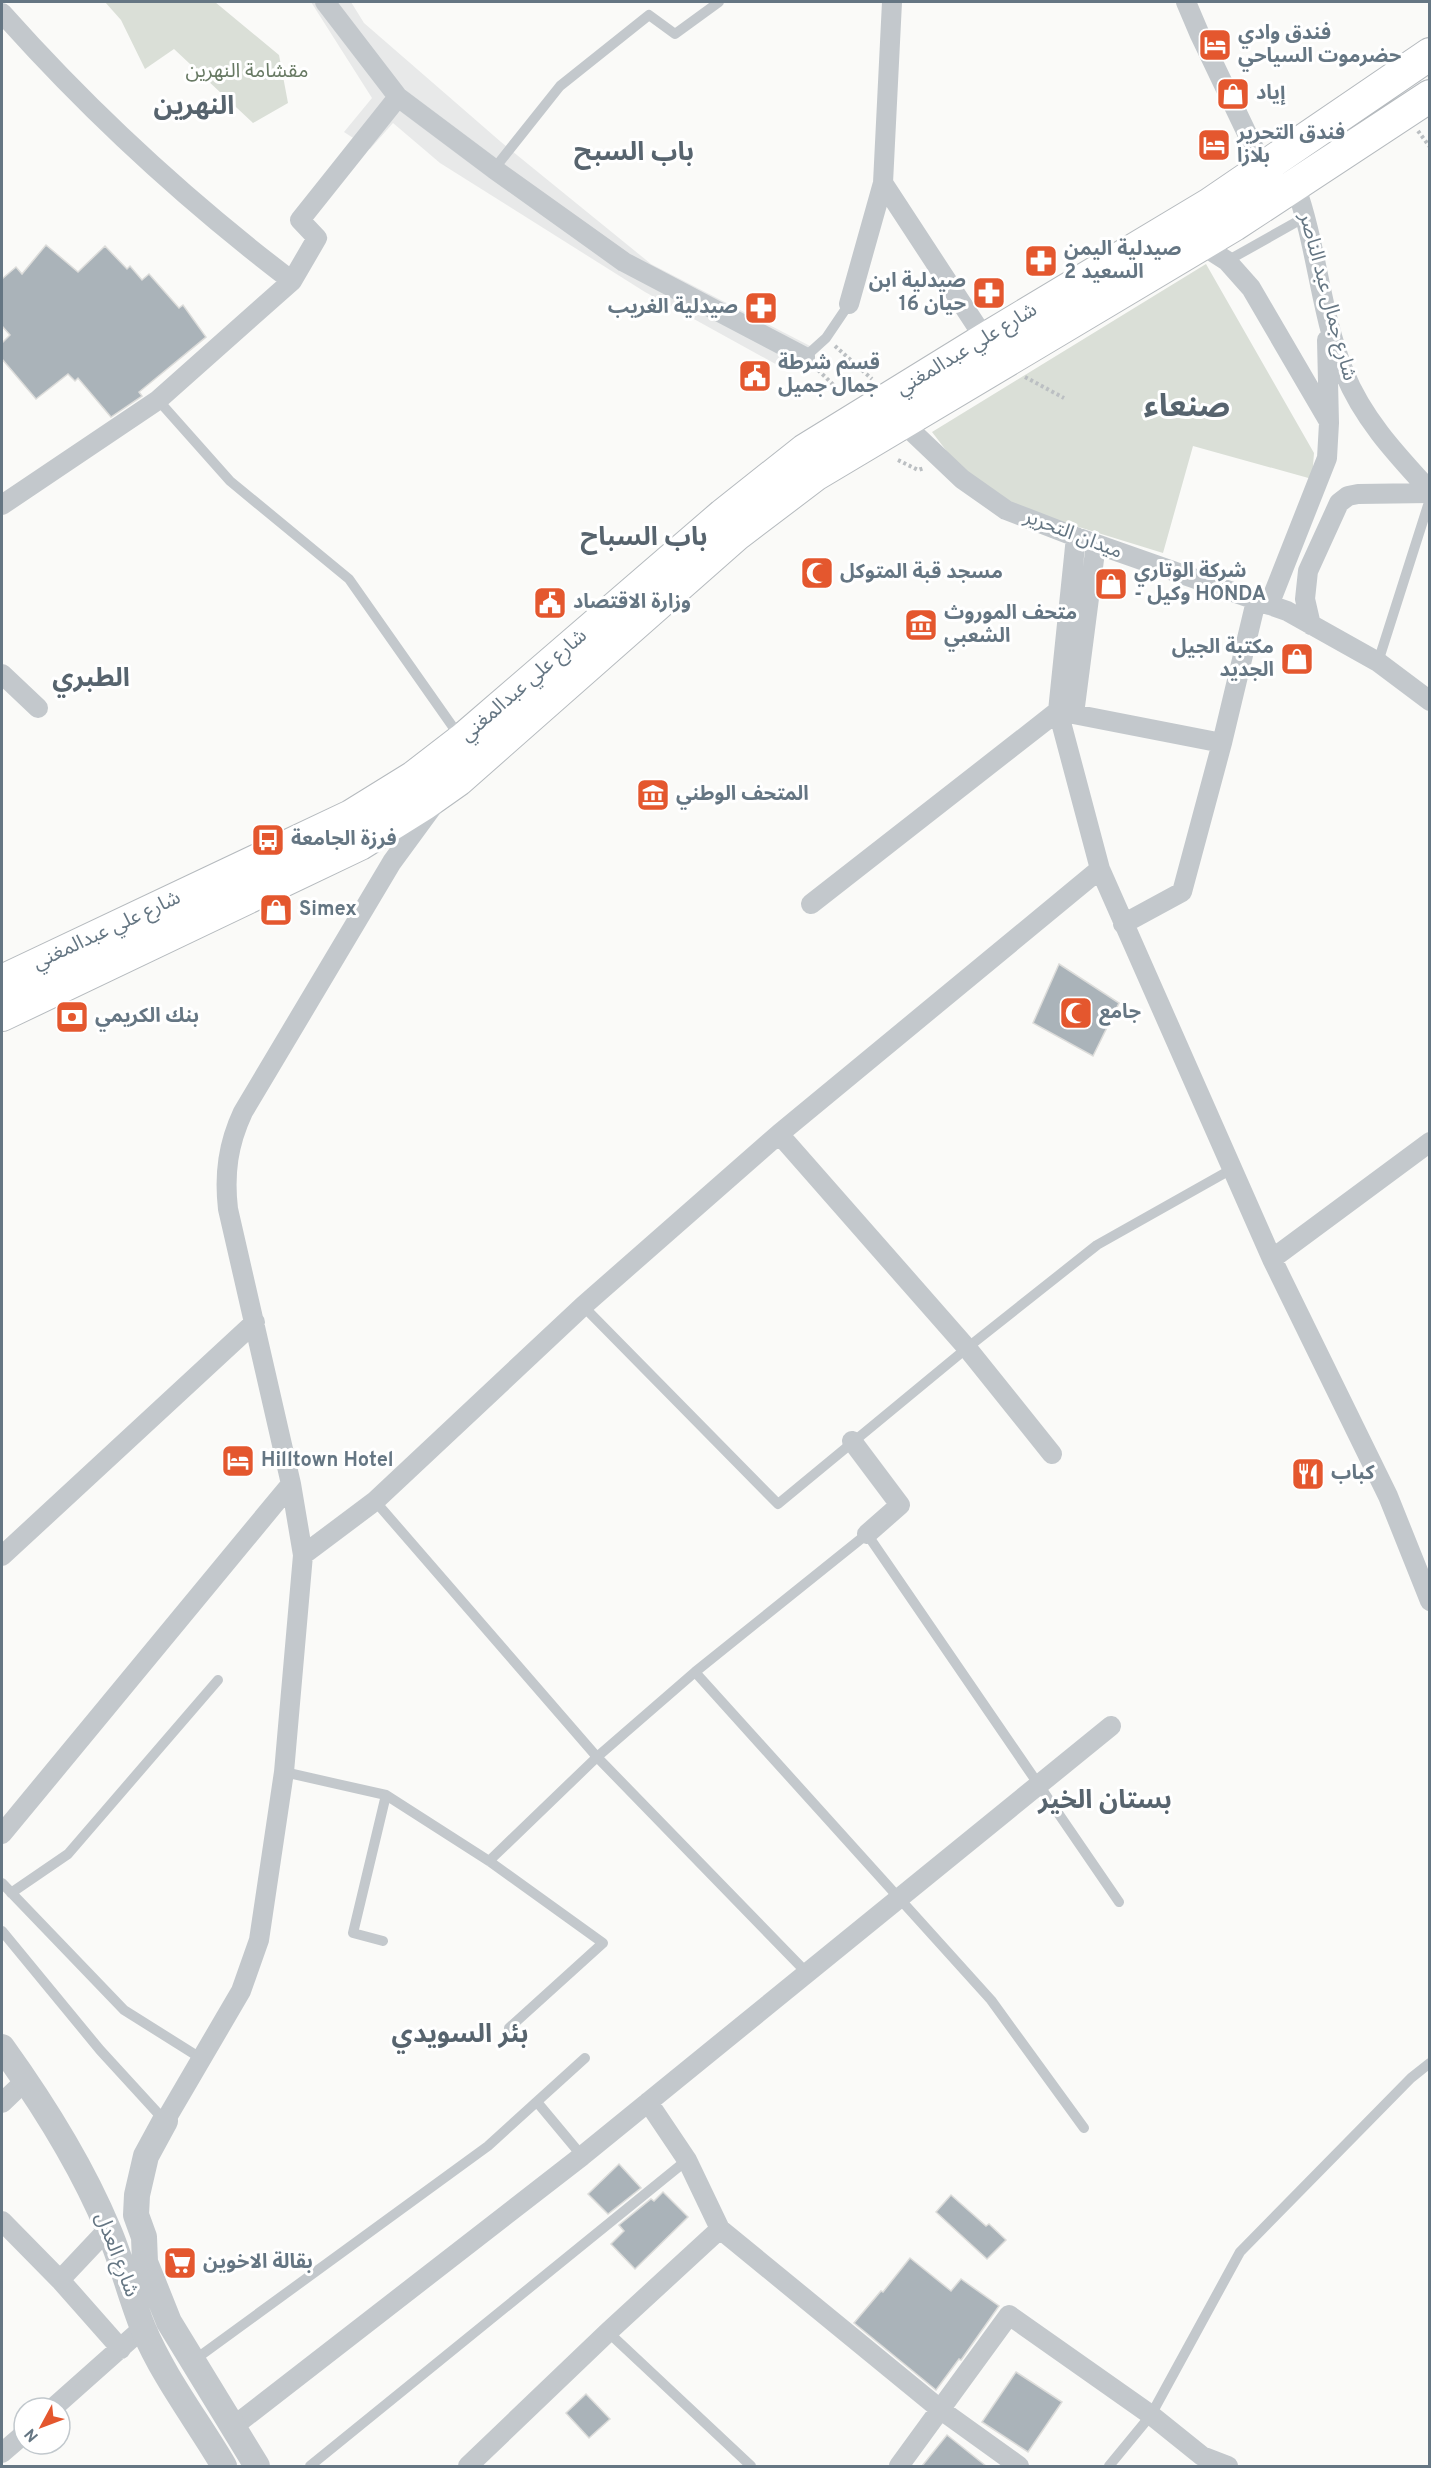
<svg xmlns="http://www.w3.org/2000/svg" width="1431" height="2468" font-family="Overpass,'Noto Sans Arabic',sans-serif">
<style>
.built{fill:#e8e9e9}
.green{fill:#dadfd7}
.building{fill:#aab3b9;stroke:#dcdcda;stroke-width:1.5}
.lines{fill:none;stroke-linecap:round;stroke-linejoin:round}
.primary-casing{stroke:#b5babe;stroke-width:34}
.path{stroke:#bbbfc2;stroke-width:4;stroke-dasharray:3 3;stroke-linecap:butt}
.service{stroke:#c3c8cc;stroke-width:10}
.minor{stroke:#c3c8cc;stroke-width:20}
.tertiary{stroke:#c3c8cc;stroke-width:26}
.primary{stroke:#fff;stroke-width:32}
.labels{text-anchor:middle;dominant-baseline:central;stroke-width:6;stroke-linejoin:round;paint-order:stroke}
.poi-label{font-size:20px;font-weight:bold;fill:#657683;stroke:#fff;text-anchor:start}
.park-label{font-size:20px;fill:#687a64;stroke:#fff}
.street-label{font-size:20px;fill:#657683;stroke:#fff}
.district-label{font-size:26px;font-weight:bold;fill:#57646e;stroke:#fff}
.town-label{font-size:32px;font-weight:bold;fill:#57646e;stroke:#fff}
</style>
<rect width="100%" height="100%" fill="#fafaf8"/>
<!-- built -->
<path class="built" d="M311 2H351L364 23 501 142 651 264 814 348 790 372 645 292 440 163 393 123 370 149 344 132 372 98Z"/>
<!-- green -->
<path class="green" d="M105 2H215L279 55 288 103 253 123 174 49 145 69 121 20Z
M1206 264 1314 453 1312 479 1193 446 1163 553 1014 507 965 475 932 432Z"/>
<!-- building -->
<path class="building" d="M46 245 78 272 105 246 127 269 130 266 142 280 149 274 179 308 183 305 206 337 139 392 142 396 111 417 78 378 75 381 68 374 36 399 2 359V343L10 335 2 326V279L16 267 22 274Z
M1059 964 1119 1003 1093 1056 1033 1023Z
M619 2164 641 2188 608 2214 588 2194Z
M663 2192 688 2217 635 2269 611 2244 624 2231 619 2225 651 2199 654 2201Z
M951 2195 986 2226 989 2224 1006 2240 987 2259 936 2212Z
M910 2258 951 2291 961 2279 999 2306 961 2360 959 2359 936 2390 854 2323 881 2291 883 2292Z
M1016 2372 1062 2402 1028 2452 982 2422Z
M586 2394 610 2419 589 2438 566 2413Z
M947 2435 986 2466H922Z"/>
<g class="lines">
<defs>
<path id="primary" d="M2 981 351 816 414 777 462 740 723 515 805 450 985 339 1210 204 1430 54
M2 1015 360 844 424 804 458 780 736 535 815 475 1234 225 1430 96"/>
</defs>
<!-- primary casing -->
<use href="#primary" class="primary-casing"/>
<!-- path -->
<path class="path" d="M1418 131 1430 147
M835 346 872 379
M818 370 845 396
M1025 377 1064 398
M898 460 918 470 924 468"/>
<!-- service -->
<path class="service" d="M494 169 560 86 649 15 675 34 719 2
M1227 261 1307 216
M805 357 826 338 849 304
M158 400 230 481 349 579 460 737
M1378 662 1430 499
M583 1306 778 1504 967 1348 1097 1245 1232 1169
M375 1501 597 1757 807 1973
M695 1672 991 2000 1084 2128
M284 1772 386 1795 489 1861 603 1943 509 2028
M489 1861 597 1757 695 1672 867 1534 1119 1902
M2 1883 124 2010 202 2059
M11 1893 68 1854 218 1680
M2 1931 100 2050 165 2121
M383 1941 353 1933 386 1795
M537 2102 582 2156
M608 2332 751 2466
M193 2361 488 2146 585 2058
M310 2466 687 2160
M1109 2466 1151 2415 1240 2252 1411 2078 1430 2063"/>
<!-- minor -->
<path class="minor" d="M325 2 398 97 494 169 624 262 805 357
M1186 2 1200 35 1263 167
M2 13C92 114 184 199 292 281
M883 183 985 339
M1295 185C1317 245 1320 312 1344 372 1363 419 1396 454 1430 491
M1202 245 1227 261 1251 288 1328 420
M849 304 883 183 892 2
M902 422 962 479 1006 510 1076 537 1287 611 1378 662 1430 701
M2 505 158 400 292 281 317 238 300 220 398 97
M1076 537 1058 711 1100 869 1272 1259 1388 1496 1430 1601
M1269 605 1327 458 1329 423 1327 340
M1311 625 1305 599 1308 571 1339 503 1348 496 1358 494 1430 493
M2 674 38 708
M1074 714 1096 544
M433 806 392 862 243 1112C228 1144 224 1174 228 1209L291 1484 303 1555 375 1501 583 1306 779 1134 1100 869
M811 904 1058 711 1222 743
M1123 924 1182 892 1222 743 1256 601
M779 1134 967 1348 1052 1454
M1272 1259 1430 1142
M852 1441 900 1505 867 1534
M2 1556 255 1322
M2 1834 291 1484
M648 2102 687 2160 720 2229 941 2410 1019 2466
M2 2103 26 2080
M165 2121 241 1991 259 1940 284 1772 303 1555
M2 2221 60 2280 121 2349
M60 2280 108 2229
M53 2408 143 2328
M234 2426 582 2156 1111 1726
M2 2453 24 2434
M468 2466 608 2332 720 2229
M899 2466 1009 2315 1151 2415 1202 2456 1228 2466"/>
<!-- tertiary -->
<path class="tertiary" d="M2 2047C43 2104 81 2164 108 2229 122 2261 130 2296 143 2328 164 2378 197 2420 224 2466
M165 2121 146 2156 137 2195 136 2215 144 2237 145 2262 169 2322 257 2466"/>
<!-- primary -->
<use href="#primary" class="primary"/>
</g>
<!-- icons -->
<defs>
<symbol id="hotel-square" viewBox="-11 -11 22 22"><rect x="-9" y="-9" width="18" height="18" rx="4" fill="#e4572e" stroke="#fff"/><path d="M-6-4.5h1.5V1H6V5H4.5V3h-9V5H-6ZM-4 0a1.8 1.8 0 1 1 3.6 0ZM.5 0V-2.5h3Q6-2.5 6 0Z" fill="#fff"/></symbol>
<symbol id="shop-square" viewBox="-11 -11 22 22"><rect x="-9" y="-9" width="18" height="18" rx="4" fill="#e4572e" stroke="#fff"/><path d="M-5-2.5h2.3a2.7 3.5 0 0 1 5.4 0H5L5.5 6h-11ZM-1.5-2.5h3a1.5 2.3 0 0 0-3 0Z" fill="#fff"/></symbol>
<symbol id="pharmacy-square" viewBox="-11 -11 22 22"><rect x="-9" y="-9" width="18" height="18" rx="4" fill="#e4572e" stroke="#fff"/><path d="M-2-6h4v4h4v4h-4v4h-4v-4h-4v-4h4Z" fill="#fff"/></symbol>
<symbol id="civic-square" viewBox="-11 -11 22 22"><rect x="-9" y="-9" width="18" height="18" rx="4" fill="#e4572e" stroke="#fff"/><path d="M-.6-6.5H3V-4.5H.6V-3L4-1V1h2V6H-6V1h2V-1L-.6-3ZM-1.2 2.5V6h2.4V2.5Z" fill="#fff"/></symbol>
<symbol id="mosque-square" viewBox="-11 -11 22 22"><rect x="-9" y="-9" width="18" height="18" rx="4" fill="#e4572e" stroke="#fff"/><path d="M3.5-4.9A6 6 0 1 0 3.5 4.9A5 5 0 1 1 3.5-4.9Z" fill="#fff"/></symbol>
<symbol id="museum-square" viewBox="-11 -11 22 22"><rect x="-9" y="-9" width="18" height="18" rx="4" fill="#e4572e" stroke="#fff"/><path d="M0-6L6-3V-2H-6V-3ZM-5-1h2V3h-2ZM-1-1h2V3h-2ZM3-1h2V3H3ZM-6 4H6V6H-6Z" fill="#fff"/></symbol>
<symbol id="bus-square" viewBox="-11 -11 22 22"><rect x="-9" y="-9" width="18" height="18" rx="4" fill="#e4572e" stroke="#fff"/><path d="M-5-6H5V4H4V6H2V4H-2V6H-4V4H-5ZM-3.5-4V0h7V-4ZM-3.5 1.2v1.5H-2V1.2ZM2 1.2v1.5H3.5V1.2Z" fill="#fff"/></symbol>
<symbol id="bank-square" viewBox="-11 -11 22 22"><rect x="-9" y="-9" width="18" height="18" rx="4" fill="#e4572e" stroke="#fff"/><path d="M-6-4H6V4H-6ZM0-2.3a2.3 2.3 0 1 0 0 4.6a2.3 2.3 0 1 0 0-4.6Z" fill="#fff"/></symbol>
<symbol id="restaurant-square" viewBox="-11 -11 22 22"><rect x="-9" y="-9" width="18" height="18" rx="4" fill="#e4572e" stroke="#fff"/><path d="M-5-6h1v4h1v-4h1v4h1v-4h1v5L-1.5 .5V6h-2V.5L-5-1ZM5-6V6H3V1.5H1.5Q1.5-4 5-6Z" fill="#fff"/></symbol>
<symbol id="supermarket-square" viewBox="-11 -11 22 22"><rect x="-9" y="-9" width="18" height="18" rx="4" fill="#e4572e" stroke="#fff"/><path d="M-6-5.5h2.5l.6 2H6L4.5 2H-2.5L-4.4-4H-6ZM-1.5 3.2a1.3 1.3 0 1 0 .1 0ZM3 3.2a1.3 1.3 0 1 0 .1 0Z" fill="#fff"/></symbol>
</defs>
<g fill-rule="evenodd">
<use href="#hotel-square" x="1196" y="26" width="38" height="38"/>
<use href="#shop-square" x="1214" y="75" width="38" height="38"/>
<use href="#hotel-square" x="1195" y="126" width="38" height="38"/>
<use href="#pharmacy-square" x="1022" y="242" width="38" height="38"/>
<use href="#pharmacy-square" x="970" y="274" width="38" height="38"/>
<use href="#pharmacy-square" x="742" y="289" width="38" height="38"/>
<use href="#civic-square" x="736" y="357" width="38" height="38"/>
<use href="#mosque-square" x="798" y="554" width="38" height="38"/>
<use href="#shop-square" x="1092" y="565" width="38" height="38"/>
<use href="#civic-square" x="531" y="584" width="38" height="38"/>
<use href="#museum-square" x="902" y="606" width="38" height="38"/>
<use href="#shop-square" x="1278" y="640" width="38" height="38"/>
<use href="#museum-square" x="634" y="776" width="38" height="38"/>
<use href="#bus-square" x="249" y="821" width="38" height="38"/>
<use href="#shop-square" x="257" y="891" width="38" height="38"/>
<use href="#mosque-square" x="1057" y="994" width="38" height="38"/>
<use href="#bank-square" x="53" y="998" width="38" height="38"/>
<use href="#hotel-square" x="219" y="1442" width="38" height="38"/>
<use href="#restaurant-square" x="1289" y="1455" width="38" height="38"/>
<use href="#supermarket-square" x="161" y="2244" width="38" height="38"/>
</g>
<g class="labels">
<!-- poi labels -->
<g class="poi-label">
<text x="1238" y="34">فندق وادي<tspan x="1238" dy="23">حضرموت السياحي</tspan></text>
<text x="1256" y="94">إياد</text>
<text x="1237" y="134">فندق التحرير<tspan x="1237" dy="23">بلازا</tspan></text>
<text x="1064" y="250">صيدلية اليمن<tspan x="1064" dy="23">السعيد 2</tspan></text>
<text x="966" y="282" text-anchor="end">صيدلية ابن<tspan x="966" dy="23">حيان 16</tspan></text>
<text x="738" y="308" text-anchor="end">صيدلية الغريب</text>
<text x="778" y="364">قسم شرطة<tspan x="778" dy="23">جمال جميل</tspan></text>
<text x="1134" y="572">شركة الوتاري<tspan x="1134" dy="23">- وكيل HONDA</tspan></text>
<text x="840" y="573">مسجد قبة المتوكل</text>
<text x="573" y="603">وزارة الاقتصاد</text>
<text x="944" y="614">متحف الموروث<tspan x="944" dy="23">الشعبي</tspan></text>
<text x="1274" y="648" text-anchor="end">مكتبة الجيل<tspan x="1274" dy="23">الجديد</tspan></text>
<text x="676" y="795">المتحف الوطني</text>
<text x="291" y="840">فرزة الجامعة</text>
<text x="299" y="910">Simex</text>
<text x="1099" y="1013">جامع</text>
<text x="95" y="1017">بنك الكريمي</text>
<text x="261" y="1461">Hilltown Hotel</text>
<text x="1331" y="1474">كباب</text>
<text x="203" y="2263">بقالة الاخوين</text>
</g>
<!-- park labels -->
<g class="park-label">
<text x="247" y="72">مقشامة النهرين</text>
</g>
<!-- street labels -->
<g class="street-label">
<text transform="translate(1327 297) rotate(75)">شارع جمال عبد الناصر</text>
<text transform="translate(967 350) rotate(-31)">شارع علي عبدالمغني</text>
<text transform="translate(1073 535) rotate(21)">ميدان التحرير</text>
<text transform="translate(524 686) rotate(-41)">شارع علي عبدالمغني</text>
<text transform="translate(107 931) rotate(-25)">شارع علي عبدالمغني</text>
<text transform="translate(116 2255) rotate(69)">شارع العدل</text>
</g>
<!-- district labels -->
<g class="district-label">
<text x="194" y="107">النهرين</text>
<text x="634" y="153">باب السبح</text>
<text x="644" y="538">باب السباح</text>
<text x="91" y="679">الطبري</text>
<text x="1105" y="1801">بستان الخير</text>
<text x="460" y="2035">بئر السويدي</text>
</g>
<!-- town labels -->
<g class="town-label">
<text x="1187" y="408">صنعاء</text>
</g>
</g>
<!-- border -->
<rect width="1431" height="2468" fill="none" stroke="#657683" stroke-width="6"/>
<!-- north arrow -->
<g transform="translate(42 2426) rotate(229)"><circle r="28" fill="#ffffff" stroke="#c1c8cd" stroke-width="1.5"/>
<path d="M0-4.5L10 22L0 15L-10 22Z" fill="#e4572e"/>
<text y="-9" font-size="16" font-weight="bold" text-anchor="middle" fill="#657683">N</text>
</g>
</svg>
